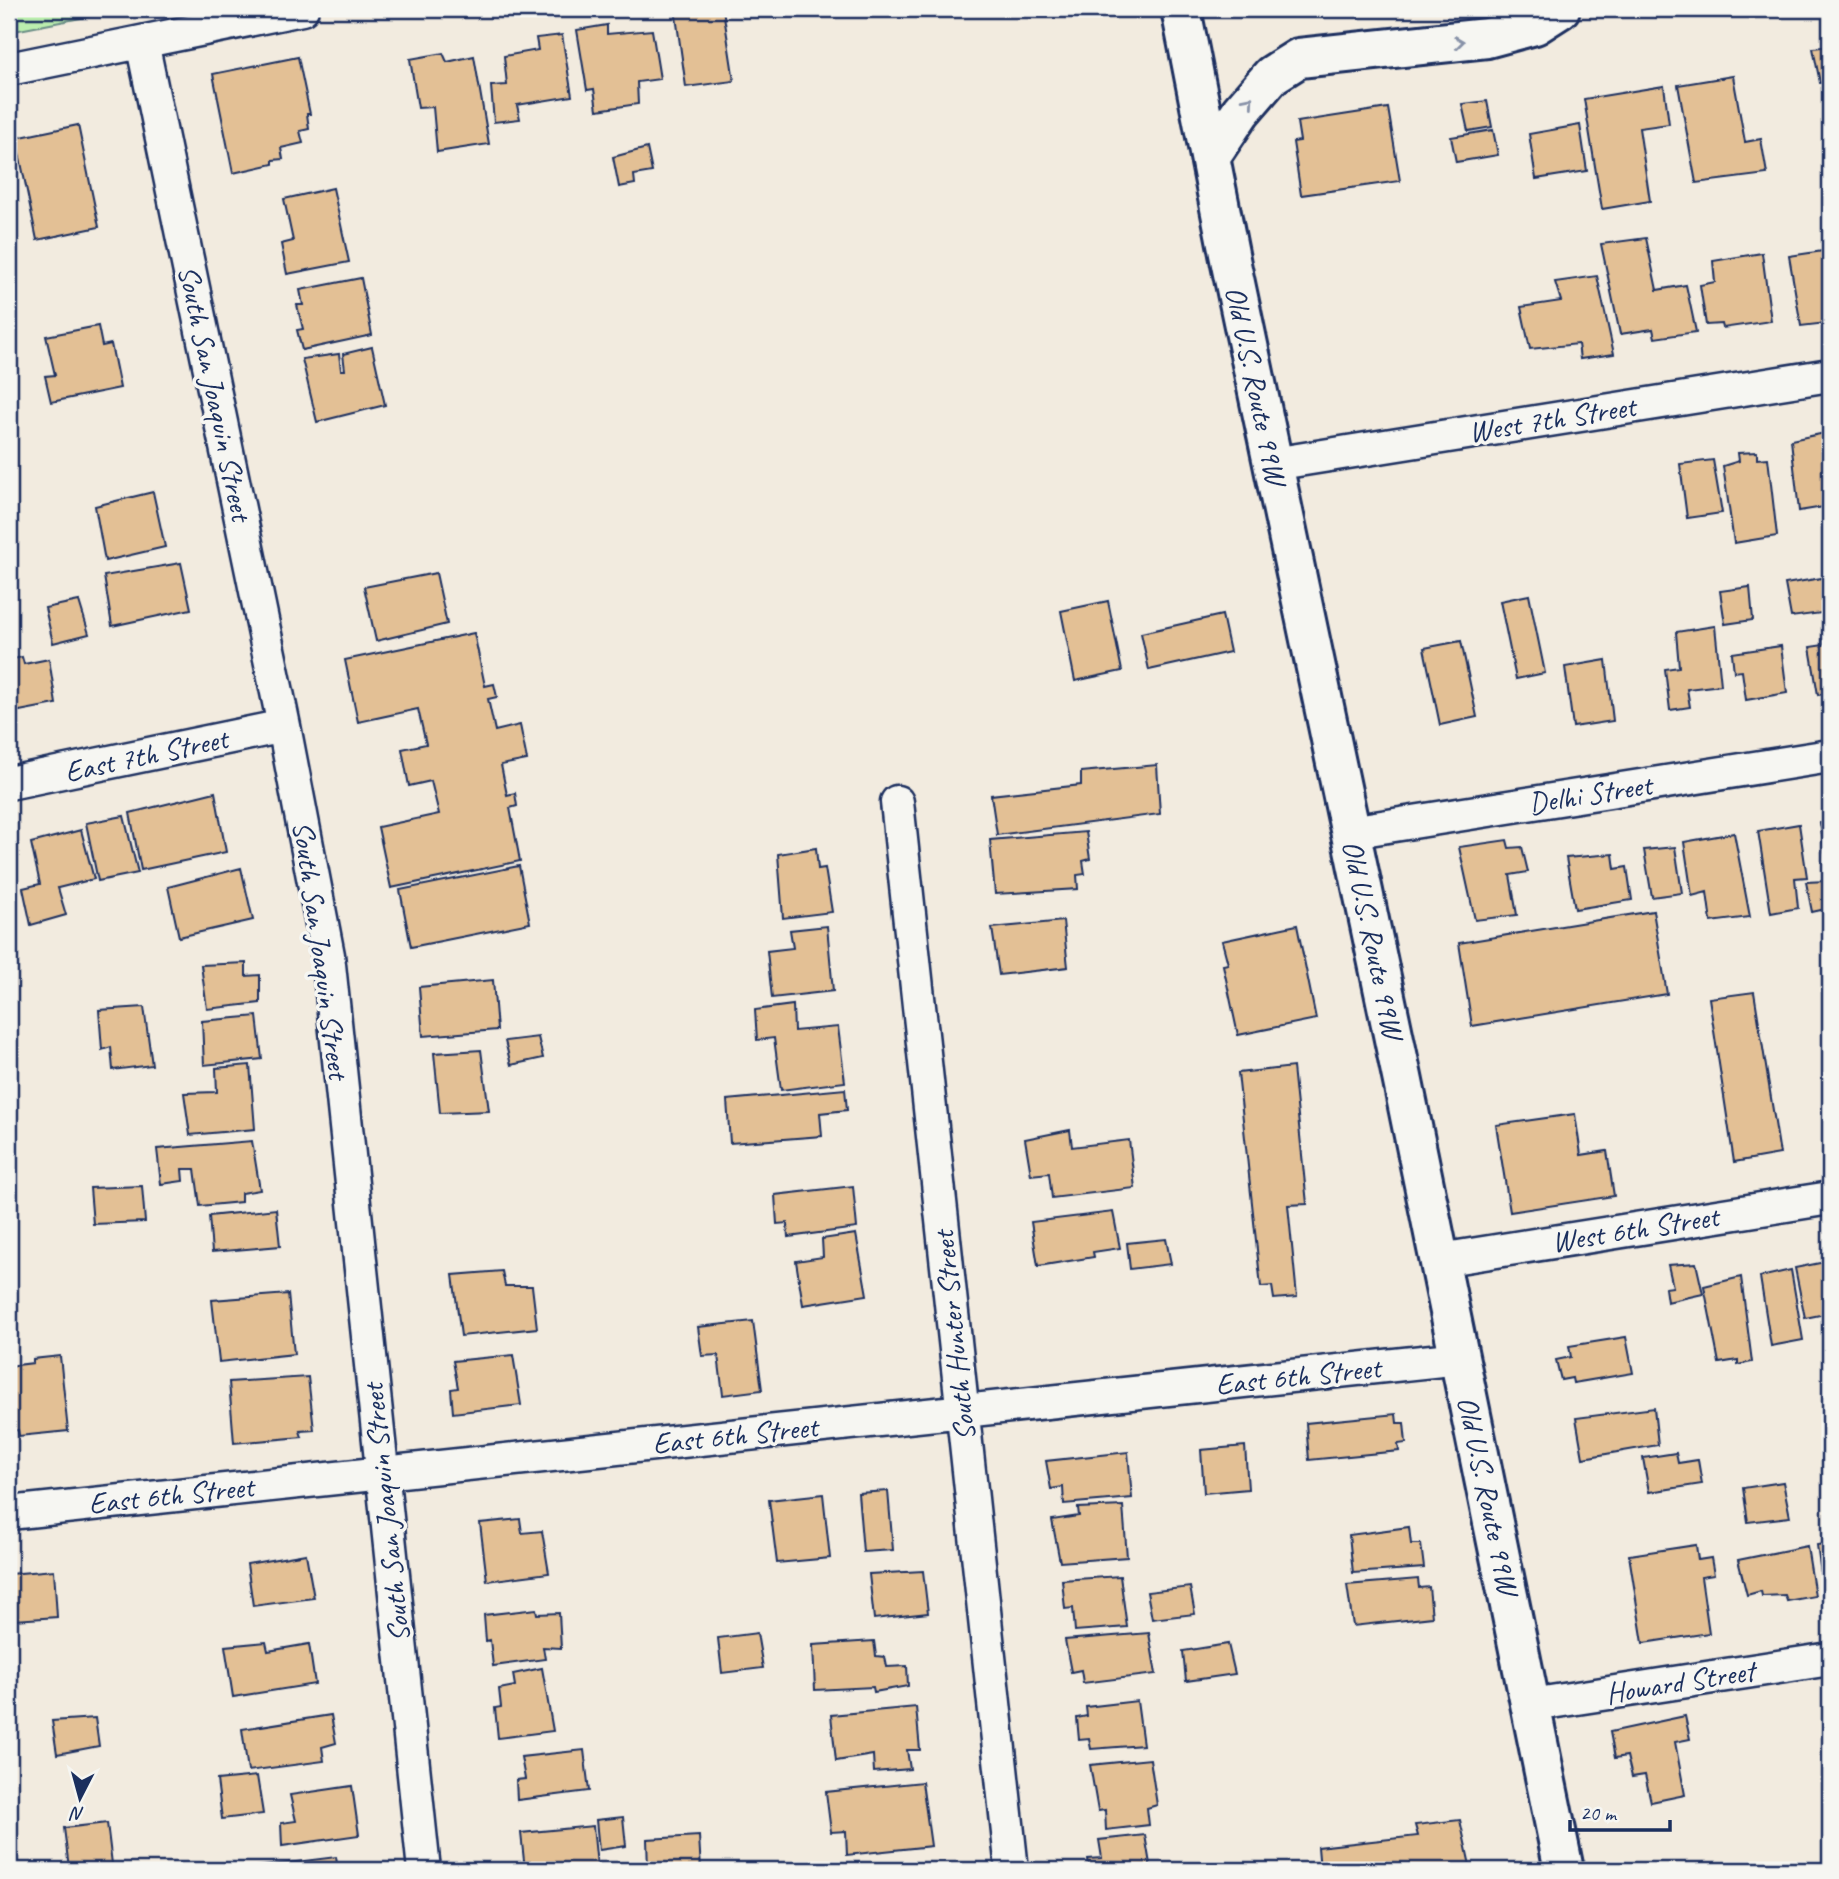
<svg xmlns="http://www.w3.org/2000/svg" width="1839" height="1879" font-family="Caveat,sans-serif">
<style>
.green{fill:#bbeeae;stroke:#6b8e86;stroke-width:2}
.building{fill:#e3c095;stroke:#1b2f5e;stroke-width:2}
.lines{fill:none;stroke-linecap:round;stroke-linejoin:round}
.street-casing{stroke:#1b2f5e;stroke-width:37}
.secondary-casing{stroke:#1b2f5e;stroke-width:44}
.street{stroke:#f6f6f2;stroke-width:32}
.secondary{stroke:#f6f6f2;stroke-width:38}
.oneway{stroke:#8892a8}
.labels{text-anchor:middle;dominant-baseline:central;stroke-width:7;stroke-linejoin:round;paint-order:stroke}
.street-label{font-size:30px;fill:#1b2f5e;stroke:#f6f6f2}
</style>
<rect width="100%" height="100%" fill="#f2ebdf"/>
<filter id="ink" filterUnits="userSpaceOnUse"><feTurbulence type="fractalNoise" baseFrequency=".0143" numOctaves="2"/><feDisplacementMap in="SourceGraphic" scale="14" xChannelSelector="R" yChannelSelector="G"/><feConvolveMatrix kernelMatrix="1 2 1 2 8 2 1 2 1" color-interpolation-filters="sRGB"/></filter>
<g filter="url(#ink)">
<!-- green -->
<path class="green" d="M9 9H127L9 32Z"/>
<!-- building -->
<path class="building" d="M675 9H723L734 81 686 87Z
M607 25V34L652 30 660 79 637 82 638 104 597 110 594 89 587 90 577 30Z
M562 35 572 96 517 105 520 119 494 122 491 86 507 85 504 56 538 50 536 38Z
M1830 46V82L1820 83 1813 48Z
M443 53 447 62 474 56 489 144 437 152 433 107 418 108 410 59Z
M298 57 310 114H307L309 129 300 131 303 143 281 148 283 159 273 160V164L233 173 213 74Z
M1733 76 1745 142 1761 139 1767 174 1696 183 1678 85Z
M1664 86 1669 124 1639 128 1650 201 1602 209 1584 99Z
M1487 101 1492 127 1468 131 1462 104Z
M1388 108 1400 181 1301 195 1293 142 1300 141 1297 122Z
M78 125 99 227 37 240 16 138Z
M1580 125 1587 171 1536 179 1529 134Z
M1493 130 1498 155 1456 162 1451 137Z
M647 148 652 172 634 175 635 184 619 187 613 157Z
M333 188 349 262 287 274 281 244 293 241 284 199Z
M1646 238 1657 290 1686 285 1696 332 1655 338 1653 329 1620 334 1601 244Z
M1830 250V315L1825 316 1827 323 1801 326 1789 256Z
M1762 253 1771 321 1723 328 1722 324 1706 325 1700 285 1715 282 1713 261Z
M1597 276 1614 354 1580 359 1578 344 1530 349 1521 307 1561 301 1555 282Z
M361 278 372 335 302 350 297 330 303 329 297 305H303L300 290Z
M98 326 102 346 111 344 120 388 51 402 45 376 55 375 46 336Z
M372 347 385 405 317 422 302 359 339 354 341 370H345L343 354Z
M1830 432V506L1799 511 1791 440Z
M1757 452V459L1768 458 1777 536 1734 543 1723 466 1739 461 1738 453Z
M1713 460 1722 513 1687 518 1680 464Z
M153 492 165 547 105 561 95 506Z
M181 563 191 609 112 626 104 576Z
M436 573 447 624 376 641 364 587Z
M1828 577 1830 612 1791 617 1785 584Z
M1750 587 1753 620 1725 624 1720 591Z
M1529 595 1545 673 1516 679 1500 601Z
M79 601 89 634 53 643 45 608Z
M1108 601 1122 671 1075 681 1061 611Z
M1222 615 1230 652 1149 670 1141 633Z
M1715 626 1721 685 1687 689 1690 707 1670 710 1665 669 1679 667 1676 632Z
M474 633 485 686 494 684 497 697 488 699 495 731 520 725 527 760 501 765 507 795 515 793 517 806 510 808 520 861 391 888 378 827 439 814 431 781 409 786 402 749 426 744 418 709 358 722 345 660Z
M1830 639V693L1818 695 1810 647 1824 645 1823 640Z
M1461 641 1477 717 1440 725 1424 648Z
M1781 646 1787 693 1746 700 1742 671 1734 672 1732 653Z
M22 657 24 664 49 659 56 704 9 713V660Z
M1606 660 1613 721 1573 727 1565 667Z
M1157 765 1160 814 997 835 991 795 1081 785V772Z
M215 792 226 852 141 870 130 813Z
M124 816 138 873 98 881 86 823Z
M1830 821V883L1820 823Z
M1799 824 1807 877 1795 878 1798 908 1771 913 1758 831Z
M81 830 94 879 58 888 66 915 31 925 23 888 40 884 31 843Z
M1086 832 1090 859 1083 861 1085 874 1077 875 1078 889 995 894 990 840Z
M1734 833 1750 917 1711 922 1707 892 1692 896 1684 842Z
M1507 840 1509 848 1522 847 1528 872 1510 875 1517 915 1475 920 1459 847Z
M1675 847 1682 893 1652 897 1644 850Z
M816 848 818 869 825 868 832 912 783 918 778 854Z
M1613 854 1615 869 1627 867 1632 900 1575 909 1566 858Z
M519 866 530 923 411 947 400 890Z
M241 868 253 920 179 937 168 887Z
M1827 881 1830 908 1812 912 1806 882Z
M1653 911 1667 994 1472 1026 1459 943Z
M1063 921 1068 967 999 975 992 928Z
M1297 925 1316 1019 1238 1035 1223 965 1228 964 1222 941Z
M827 926 833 991 772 998 767 951 793 948 790 930Z
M246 963V976L260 975V1003L207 1009 201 965Z
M493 980 497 1030 423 1036 419 987Z
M1754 992 1780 1154 1734 1162 1709 998Z
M793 1005 794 1031 838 1027 845 1082 781 1090 774 1038 757 1040 755 1010Z
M144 1007 152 1065 113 1070 111 1047 102 1050 99 1010Z
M257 1016 262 1059 204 1065 202 1021Z
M538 1037 543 1058 511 1065 505 1041Z
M481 1050 489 1111 440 1113 434 1053Z
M250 1065 255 1129 190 1135 184 1093 217 1092 216 1068Z
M1293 1067 1307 1204 1288 1205 1297 1297 1274 1299 1272 1286 1261 1287 1238 1073Z
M845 1089 847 1110 820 1113 822 1136 730 1143 727 1100Z
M1575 1114 1581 1155 1607 1151 1614 1196 1510 1212 1496 1125Z
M1070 1130 1072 1147 1129 1140 1135 1188 1052 1198 1049 1173 1031 1175 1025 1139Z
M252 1141 260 1190 241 1193V1202L200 1206 195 1169H182L183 1181 161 1184 157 1149Z
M142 1186 145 1222 93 1224 90 1188Z
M853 1186 857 1228 788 1237 787 1223 777 1224 775 1195Z
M276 1209 280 1246 212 1252 209 1216Z
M1113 1212 1120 1248 1093 1252 1094 1257 1038 1266 1031 1222Z
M856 1234 867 1295 803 1305 796 1261 823 1257 822 1239Z
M1166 1239 1171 1264 1130 1269 1127 1243Z
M1830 1261V1313L1805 1318 1795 1268Z
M1696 1263 1703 1294 1667 1302 1665 1288 1673 1287 1668 1265Z
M1791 1270 1803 1340 1771 1346 1760 1277Z
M502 1271 505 1286H532L537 1328 461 1336 453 1275Z
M1741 1277 1752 1362 1738 1365V1360L1719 1363 1704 1286Z
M288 1294 294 1354 219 1362 212 1300Z
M753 1321 762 1390 723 1395 718 1355 702 1356 698 1327Z
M1626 1337 1633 1373 1573 1383 1572 1378 1561 1380 1556 1360 1571 1357 1569 1346Z
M513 1355 521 1405 453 1413 451 1389 458 1388 453 1361Z
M60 1356 68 1431 19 1436 18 1430 9 1431V1366L33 1363V1359Z
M308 1377 314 1430 300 1431 302 1437 234 1443 229 1382Z
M1654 1408 1658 1445 1583 1458 1576 1418Z
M1396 1414 1397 1423H1404L1406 1443 1398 1444 1399 1451 1309 1460 1306 1423Z
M1245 1446 1248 1489 1204 1493 1201 1450Z
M1128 1452 1132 1498 1064 1504 1063 1487 1051 1489 1046 1461Z
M1676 1453 1678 1463 1698 1460 1702 1484 1649 1492 1643 1458Z
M1783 1482 1790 1517 1748 1522 1743 1488Z
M888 1491 893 1550 863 1552 858 1493Z
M823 1494 830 1558 777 1563 769 1500Z
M1123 1506 1127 1557 1060 1562 1052 1520 1079 1516 1078 1508Z
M520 1519 522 1533 542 1531 549 1573 487 1581 480 1523Z
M1409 1527 1411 1544H1421L1424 1568 1353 1573 1349 1535Z
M1830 1543V1593L1824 1595 1817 1545Z
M1696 1545 1698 1560 1711 1558 1714 1575 1701 1577 1709 1633 1643 1643 1629 1555Z
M1807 1546 1815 1596 1787 1601 1785 1595 1762 1596 1761 1591 1747 1595 1738 1560Z
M306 1554 314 1598 253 1606 247 1564Z
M54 1570 57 1617 15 1620 9 1574Z
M923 1571 928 1613 874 1619 869 1574Z
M1120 1576 1127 1627 1075 1631 1073 1608 1065 1609 1062 1580Z
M1418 1579 1419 1588 1429 1587 1432 1617 1353 1626 1347 1585Z
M1190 1587 1195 1614 1152 1619 1147 1592Z
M536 1609 537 1614 559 1613 561 1648 543 1647 545 1659 493 1666 490 1640 486 1641 484 1615Z
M757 1633 763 1668 722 1673 718 1638Z
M1149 1633 1156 1674 1083 1683 1081 1670 1071 1672 1065 1640Z
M874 1641 876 1656 885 1657 887 1667 907 1666 908 1686 874 1692 873 1687 815 1690 813 1645Z
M266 1642 268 1651 309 1644 315 1684 233 1697 225 1646Z
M1228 1644 1235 1674 1186 1681 1183 1651Z
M542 1668 553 1731 498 1738 495 1708 501 1707 499 1689 515 1686 513 1674Z
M1137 1701 1143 1745 1091 1749 1089 1739 1079 1740 1077 1718 1087 1716 1086 1707Z
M916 1707 920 1750H907L910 1769 874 1772 873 1755 836 1761 831 1715Z
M331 1715 336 1743 322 1747 324 1761 248 1771 242 1729Z
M1685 1716 1690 1739 1675 1742 1685 1795 1651 1802 1645 1775 1632 1777 1627 1756 1615 1758 1610 1732Z
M95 1718 99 1746 57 1754 52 1721Z
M584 1750 589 1791 517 1800 516 1780 525 1779 521 1757Z
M1150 1759 1157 1805 1147 1808 1149 1825 1106 1830 1105 1810 1098 1811 1090 1765Z
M257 1776 263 1814 222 1819 217 1780Z
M922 1782 931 1846 847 1855 846 1831 831 1832 826 1792Z
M352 1786 359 1835 282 1846 281 1823 296 1821 290 1795Z
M623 1817 626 1846 599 1850 596 1820Z
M1460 1820 1471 1870H1320L1318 1847 1418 1836 1415 1825Z
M107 1823 112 1864 69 1868 64 1828Z
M593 1826 597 1866 566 1870H525L521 1833Z
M1145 1835 1151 1870H1090L1088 1859 1102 1858 1099 1840Z
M699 1836 701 1870H648L647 1839Z
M336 1857 338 1870H256V1867Z"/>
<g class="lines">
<defs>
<path id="street" d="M142 42 284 726 328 955 424 1870
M9 69 302 9
M1273 464 1830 375
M9 783 284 726
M897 802 1012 1870
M1350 832 1830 756
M1440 1260 1830 1198
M9 1513 1460 1358
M1531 1705 1830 1659"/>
<path id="secondary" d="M1181 9 1231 264 1402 1077 1564 1870
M1210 157 1241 111 1272 75 1299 58 1487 38 1535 25 1560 9"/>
</defs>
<!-- street casing -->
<use href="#street" class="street-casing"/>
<!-- secondary casing -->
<use href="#secondary" class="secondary-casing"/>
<!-- street -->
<use href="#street" class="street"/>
<!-- secondary -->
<use href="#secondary" class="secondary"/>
</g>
<!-- one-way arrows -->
<defs><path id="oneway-chevron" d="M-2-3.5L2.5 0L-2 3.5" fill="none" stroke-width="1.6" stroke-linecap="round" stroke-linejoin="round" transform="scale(1.75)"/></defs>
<g class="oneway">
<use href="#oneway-chevron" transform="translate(1459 42) rotate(-7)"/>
<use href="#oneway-chevron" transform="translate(1249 101) rotate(-49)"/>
</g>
</g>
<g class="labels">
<!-- street labels -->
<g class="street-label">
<text transform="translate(1256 385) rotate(78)">Old U.S. Route 99W</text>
<text transform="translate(215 393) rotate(78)">South San Joaquin Street</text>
<text transform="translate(1552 419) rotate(-9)">West 7th Street</text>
<text transform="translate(146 755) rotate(-12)">East 7th Street</text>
<text transform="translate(1590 794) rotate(-9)">Delhi Street</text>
<text transform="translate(1373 939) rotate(78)">Old U.S. Route 99W</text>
<text transform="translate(321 950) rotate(82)">South San Joaquin Street</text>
<text transform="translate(1635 1229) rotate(-9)">West 6th Street</text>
<text transform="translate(954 1336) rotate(-96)">South Hunter Street</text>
<text transform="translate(1298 1376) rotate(-6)">East 6th Street</text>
<text transform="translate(735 1435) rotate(-6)">East 6th Street</text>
<text transform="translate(171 1495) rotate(-6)">East 6th Street</text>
<text transform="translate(1488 1495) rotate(78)">Old U.S. Route 99W</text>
<text transform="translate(386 1513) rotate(-96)">South San Joaquin Street</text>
<text transform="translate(1680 1682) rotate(-9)">Howard Street</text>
</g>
</g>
<!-- margin -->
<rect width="1839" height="1879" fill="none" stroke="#f6f6f2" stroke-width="35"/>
<rect x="18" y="18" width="1804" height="1844" fill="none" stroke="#1b2f5e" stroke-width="2.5" filter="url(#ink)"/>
<!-- north arrow -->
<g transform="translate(80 1798) rotate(186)" stroke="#f6f6f2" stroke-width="5" paint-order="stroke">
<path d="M0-5L12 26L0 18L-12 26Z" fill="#1b2f5e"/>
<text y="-10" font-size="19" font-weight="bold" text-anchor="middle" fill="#1b2f5e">N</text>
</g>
<!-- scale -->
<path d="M1570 1820v10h100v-10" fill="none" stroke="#1b2f5e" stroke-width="3.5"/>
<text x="1580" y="1820" font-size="21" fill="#1b2f5e" stroke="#f6f6f2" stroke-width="5" paint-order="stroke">20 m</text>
</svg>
